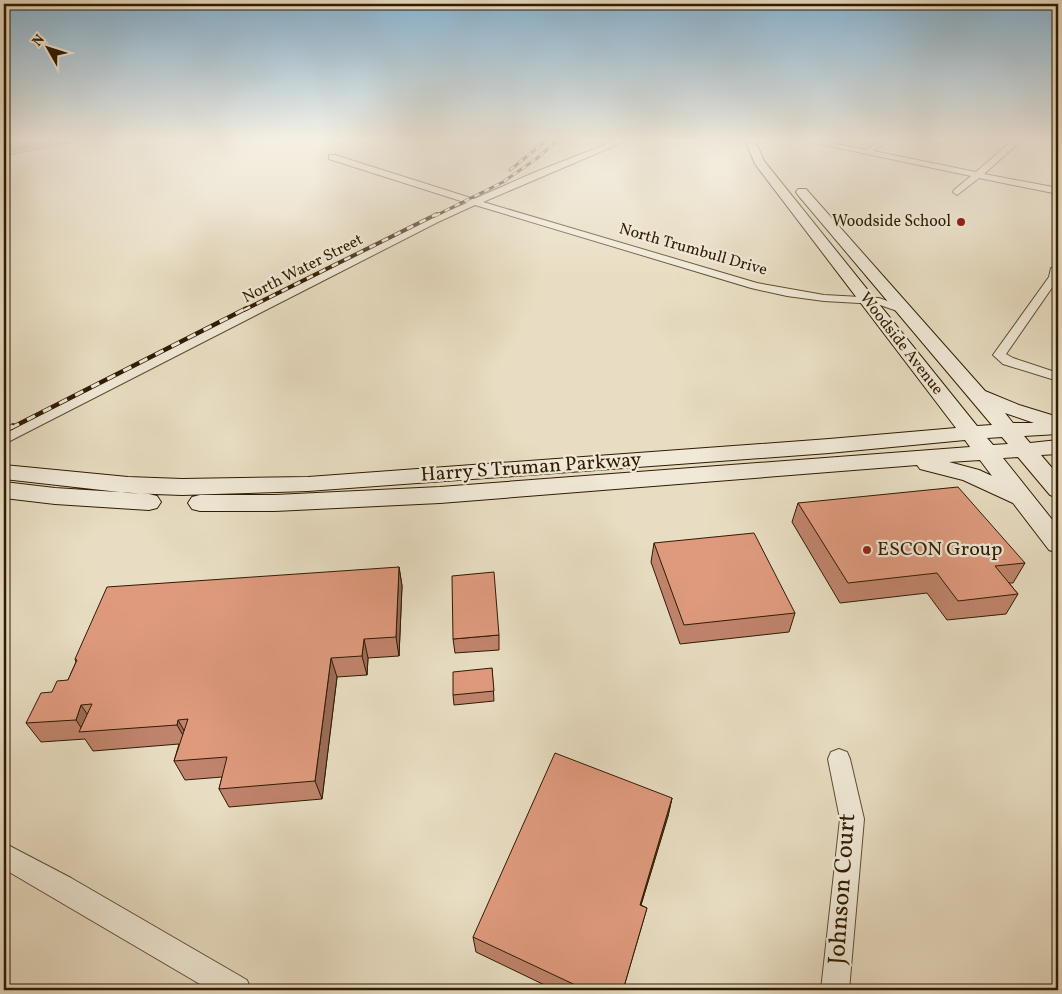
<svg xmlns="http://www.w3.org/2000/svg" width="1062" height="994" font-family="Vollkorn,serif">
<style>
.water{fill:#99baba;stroke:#6f7a70}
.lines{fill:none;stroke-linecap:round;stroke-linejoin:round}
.shore{stroke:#646a5e;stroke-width:1}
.street-casing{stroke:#5d4c31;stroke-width:2}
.secondary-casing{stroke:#2f1b01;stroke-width:2}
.street{fill:#f0e9d7;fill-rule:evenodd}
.secondary{fill:#f0e9d7;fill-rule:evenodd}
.rail-far3-casing{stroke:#2f1b01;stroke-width:3}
.rail-far2-casing{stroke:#2f1b01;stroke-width:4}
.rail-far1-casing{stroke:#2f1b01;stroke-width:4.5}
.rail-casing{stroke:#2f1b01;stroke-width:5.5}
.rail-far3{stroke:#f0e9d7;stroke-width:2;stroke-dasharray:5.5;stroke-linecap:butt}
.rail-far2{stroke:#f0e9d7;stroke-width:2.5;stroke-dasharray:7;stroke-linecap:butt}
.rail-far1{stroke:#f0e9d7;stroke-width:3;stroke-dasharray:9;stroke-linecap:butt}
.rail{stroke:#f0e9d7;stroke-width:4;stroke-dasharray:11;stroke-linecap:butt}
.wall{fill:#c0846c;stroke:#2f1b01}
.shaded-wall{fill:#9c6c58;stroke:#2f1b01}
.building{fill:#df9a7e;stroke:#2f1b01}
.poi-dot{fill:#8f2418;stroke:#f0e9d7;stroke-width:2}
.labels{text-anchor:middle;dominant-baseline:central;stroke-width:4.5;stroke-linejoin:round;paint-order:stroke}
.far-poi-label{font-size:16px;fill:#2f1b01;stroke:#f0e9d7;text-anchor:end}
.far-street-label{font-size:16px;fill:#2f1b01;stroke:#f0e9d7}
.street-label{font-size:20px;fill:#2f1b01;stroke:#f0e9d7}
.poi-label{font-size:20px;fill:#2f1b01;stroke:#f0e9d7;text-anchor:start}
.near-street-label{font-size:24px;fill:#2f1b01;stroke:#f0e9d7}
</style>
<rect width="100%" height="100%" fill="#e8ddc2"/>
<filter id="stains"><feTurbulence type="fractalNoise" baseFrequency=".004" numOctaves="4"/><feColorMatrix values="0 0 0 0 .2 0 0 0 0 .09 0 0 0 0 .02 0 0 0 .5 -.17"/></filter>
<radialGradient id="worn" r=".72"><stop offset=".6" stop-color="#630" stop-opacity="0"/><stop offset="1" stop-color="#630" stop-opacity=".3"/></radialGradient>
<!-- water -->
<path class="water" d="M4 140H84L4 156Z"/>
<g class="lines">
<!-- shore -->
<path class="shore" d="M4 151 58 140"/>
<defs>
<path id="street" d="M617 140H628L483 202 757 283 824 295 879 298 910 309 912 311 906 314 877 304 824 301 787 296 751 288 475 205 438 222 4 444V434L150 358 432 218 467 203 329 159V155H335L474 199 533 173Z
M801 140H817L866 150 881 140H890L873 151 976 172 1013 140H1022L984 174 1058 188V194L979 178 957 195 953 192 954 190 971 176Z
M1055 267 1058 268V279L1006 354 1013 358 1058 373V381L1003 364 993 355 1049 277 1051 268Z
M839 749 847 752 850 759 864 819 849 990H821L840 819 828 759 831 752Z
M4 843 71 878 247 980 251 990H210L4 869Z"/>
<path id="secondary" d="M745 140H755L764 161 977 426 992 425 798 195 796 192 798 189H806L985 391 1019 405 1058 417V434L1024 436 1030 443 1058 440V454L1041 455 1058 475V498L1050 495 1018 457 1003 458 1058 527V553L1049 550 1013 503 963 480 920 469 917 465 440 503 275 511H200L192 509 188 503 192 497 200 495H275L440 487 970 447 965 440 829 453 308 491 182 495 128 493 4 479V465L128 477 182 479 308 477 829 439 956 428 755 164ZM1005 413 1034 423H1013ZM1002 437 1008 444 993 445 987 438ZM980 460 992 476 979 470 949 462Z
M4 482 55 488 149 494 157 496 161 502 157 508 149 510 55 504 4 498Z"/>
</defs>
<!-- street casing -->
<use href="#street" class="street-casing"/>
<!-- secondary casing -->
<use href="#secondary" class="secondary-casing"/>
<!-- street -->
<use href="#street" class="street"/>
<!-- secondary -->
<use href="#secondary" class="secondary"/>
<defs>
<path id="rail-far3" d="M510 170 547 140
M435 216 503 182 536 159 558 140"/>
<path id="rail-far2" d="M244 310 437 214"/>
<path id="rail-far1" d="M11 428 247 308"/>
<path id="rail" d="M4 431 13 426"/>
</defs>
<!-- rail-far3 casing -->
<use href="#rail-far3" class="rail-far3-casing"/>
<!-- rail-far2 casing -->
<use href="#rail-far2" class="rail-far2-casing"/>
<!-- rail-far1 casing -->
<use href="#rail-far1" class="rail-far1-casing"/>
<!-- rail casing -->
<use href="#rail" class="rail-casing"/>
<!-- rail-far3 -->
<use href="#rail-far3" class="rail-far3"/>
<!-- rail-far2 -->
<use href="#rail-far2" class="rail-far2"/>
<!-- rail-far1 -->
<use href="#rail-far1" class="rail-far1"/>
<!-- rail -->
<use href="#rail" class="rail"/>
</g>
<!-- wall -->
<path class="wall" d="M798 503 1025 563 1013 583H1009L1018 594 1006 614 947 620 927 593 840 603 792 522Z
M654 543 795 613 789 632 680 644 651 562Z
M399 567 402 586 399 656 368 658 367 675 337 677 322 799 229 807 219 789 222 777 185 780 174 761 179 744 93 751 85 739 41 742 26 723 52 692 68 680 76 662 75 659Z
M499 635V650L455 653 453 639Z
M492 668 494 701 454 705 453 695Z
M672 798 668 816 641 905 647 908 623 990H555L476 952 473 937Z"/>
<!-- shaded-wall -->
<path class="shaded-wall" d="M399 567 402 586 399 656 396 637Z
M364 639 368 658 367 675 362 656Z
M331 658 337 677 322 799 315 781Z
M81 705 94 724 84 732 76 720Z
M178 720 189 739 188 744 177 725Z
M672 798 668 816 636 921 640 905Z"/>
<!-- building -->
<path class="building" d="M958 487 1025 563 995 566 1018 594 958 601 937 573 848 583 798 503Z
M754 533 795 613 684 625 654 543Z
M399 567 396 637 364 639 362 656 331 658 315 781 219 789 227 757 174 761 188 719 178 720 177 725 79 732 92 704 81 705 76 720 26 723 41 693 52 692 57 681 68 680 77 660 75 659 107 587Z
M494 572 499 635 453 639 452 576Z
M492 668 494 691 453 695V672Z
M555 753 672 798 640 905 647 908 623 990H586L473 937Z"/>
<!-- sky -->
<linearGradient id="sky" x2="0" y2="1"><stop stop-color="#88b6d6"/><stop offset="0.5" stop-color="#f5f0e4"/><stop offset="1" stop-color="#f5f0e4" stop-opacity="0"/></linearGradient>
<rect width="1062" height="279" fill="url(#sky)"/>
<!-- markers -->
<g class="poi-dot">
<circle cx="961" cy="222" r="5"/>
<circle cx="867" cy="550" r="5"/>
</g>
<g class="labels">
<!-- far-poi labels -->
<g class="far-poi-label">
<text x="951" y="222">Woodside School</text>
</g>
<!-- far-street labels -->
<g class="far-street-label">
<text transform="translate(693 250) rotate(16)">North Trumbull Drive</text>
<text transform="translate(303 269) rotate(-27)">North Water Street</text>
<text transform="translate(901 344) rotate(52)">Woodside Avenue</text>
</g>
<!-- street labels -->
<g class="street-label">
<text transform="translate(531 468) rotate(-4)">Harry S Truman Parkway</text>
</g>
<!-- poi labels -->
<g class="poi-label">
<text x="877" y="550">ESCON Group</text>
</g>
<!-- near-street labels -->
<g class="near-street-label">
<text transform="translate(843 889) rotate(-86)">Johnson Court</text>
</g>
</g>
<!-- margin -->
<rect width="1062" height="994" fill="none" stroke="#e8ddc2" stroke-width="20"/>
<rect x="5" y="5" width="1052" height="984" fill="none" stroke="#2f1b01" stroke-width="2.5"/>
<rect x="10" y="10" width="1042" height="974" fill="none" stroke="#2f1b01"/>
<!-- north arrow -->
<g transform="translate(48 48) rotate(309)" stroke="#f0e9d7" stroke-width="4" paint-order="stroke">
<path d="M0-4L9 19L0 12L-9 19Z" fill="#2f1b01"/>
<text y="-8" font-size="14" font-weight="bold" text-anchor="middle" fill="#2f1b01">N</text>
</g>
<rect width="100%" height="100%" filter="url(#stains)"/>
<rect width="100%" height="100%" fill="url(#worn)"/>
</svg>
